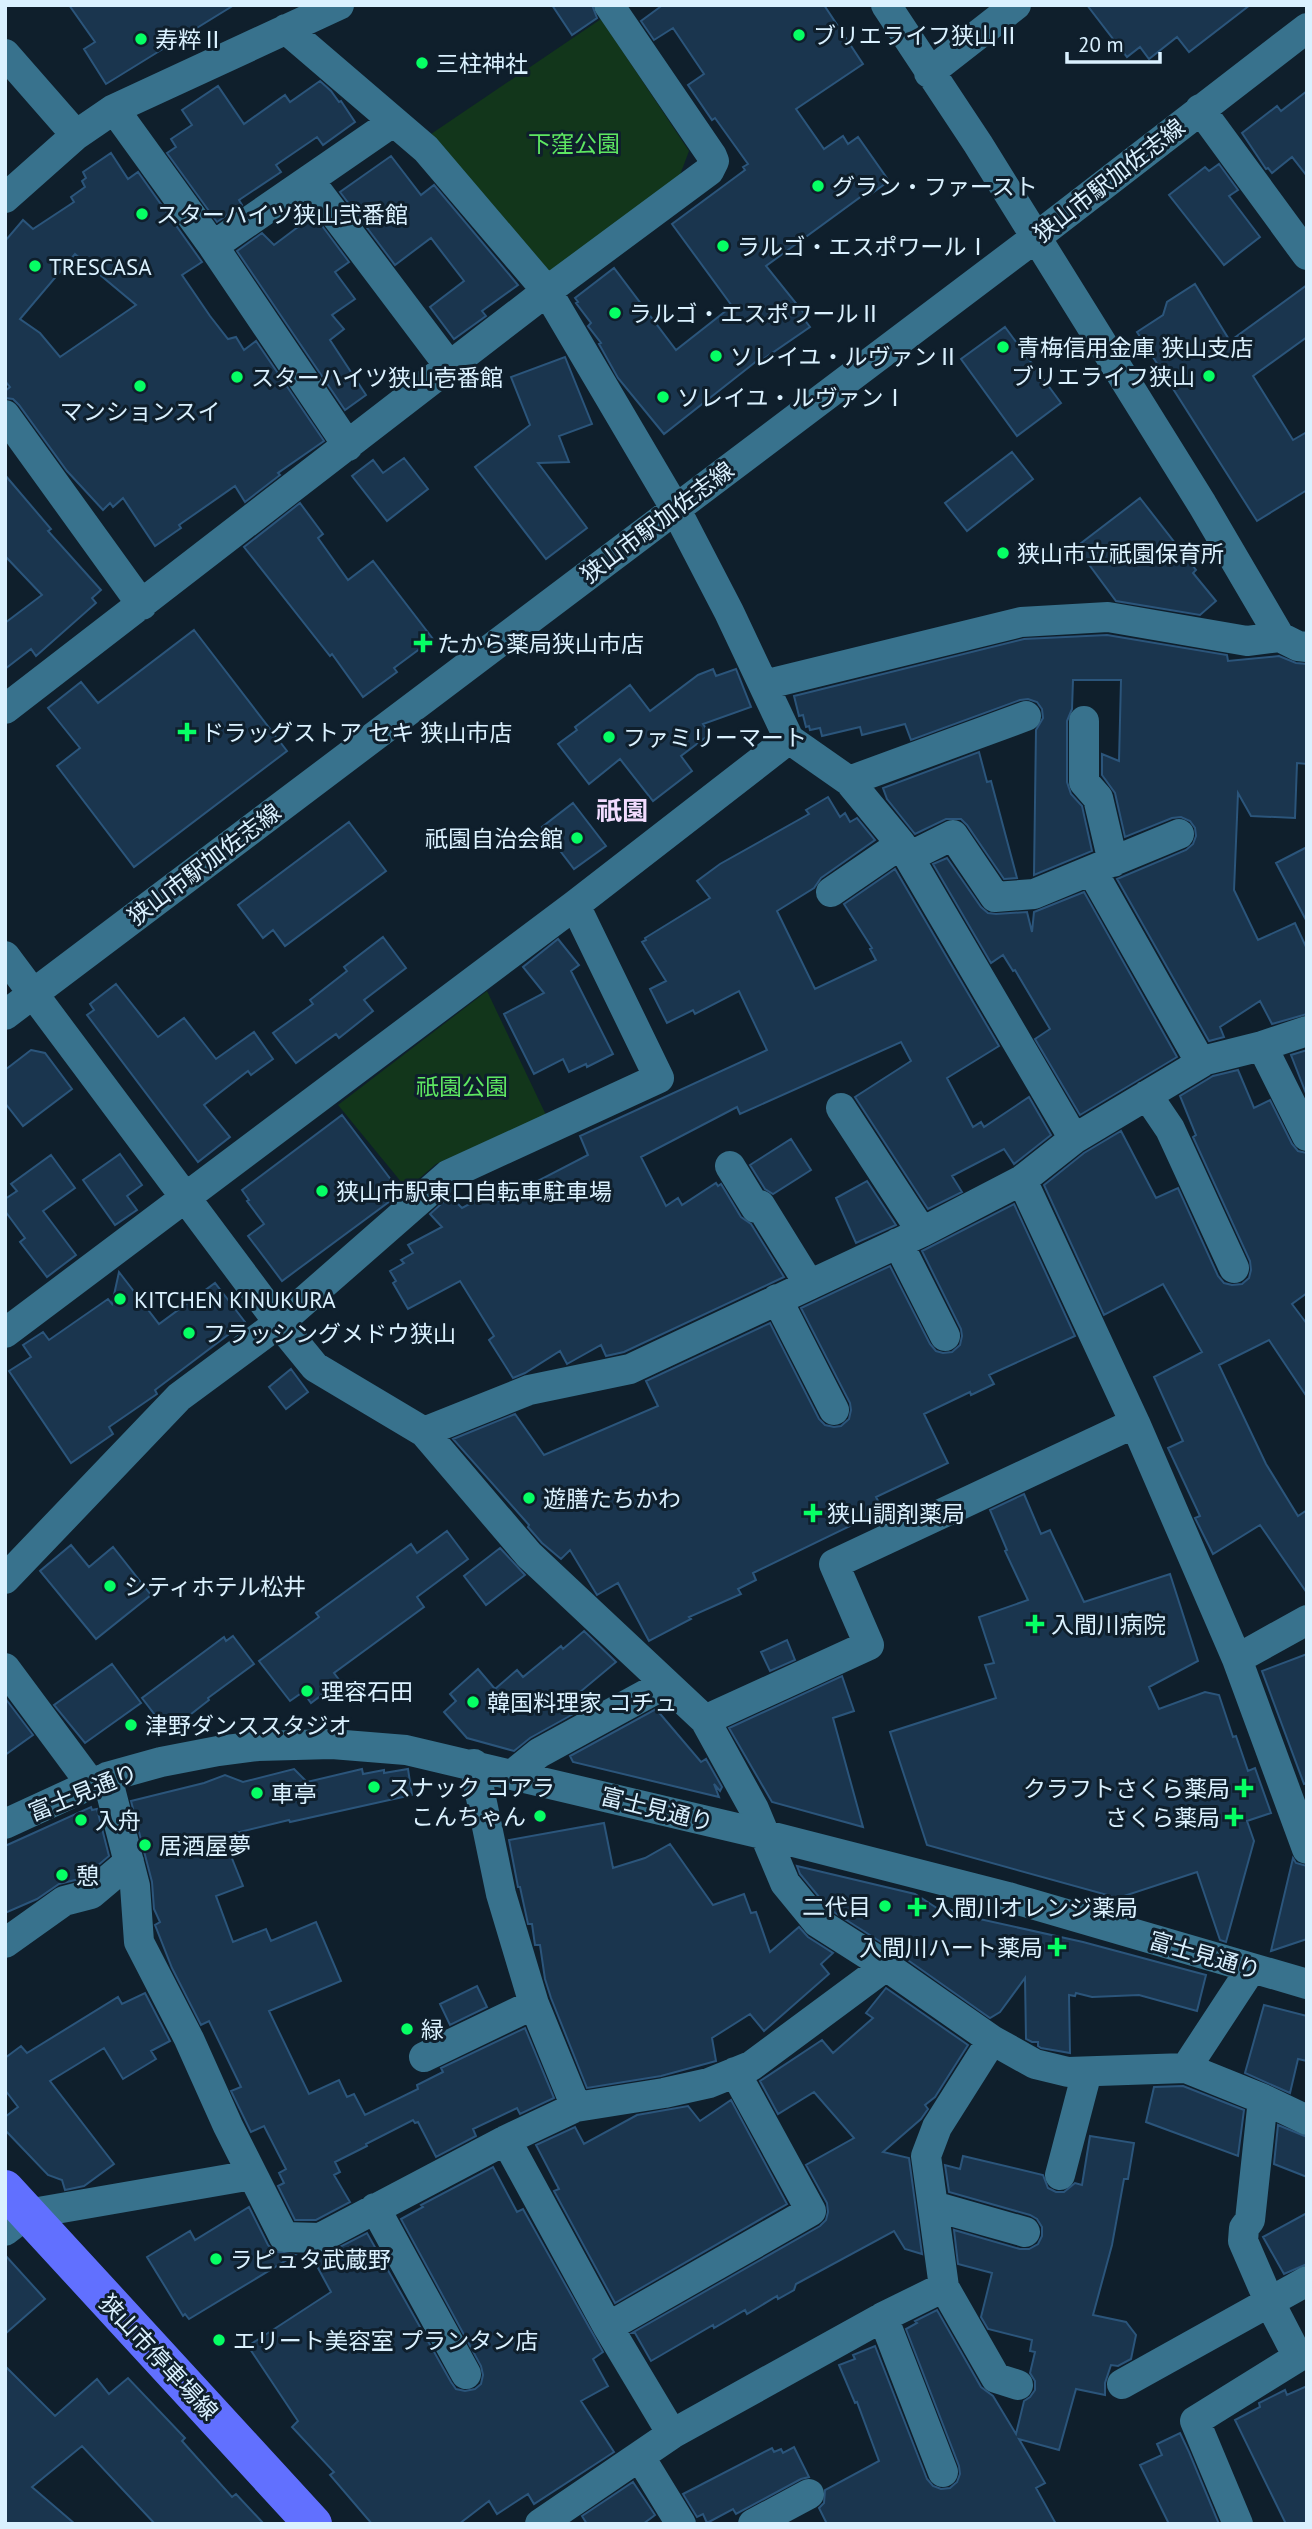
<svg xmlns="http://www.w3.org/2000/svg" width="1312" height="2529" font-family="'PT Sans','Noto Sans JP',sans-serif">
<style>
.green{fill:#12361b}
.building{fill:#1a354e;stroke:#2b557b;stroke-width:2;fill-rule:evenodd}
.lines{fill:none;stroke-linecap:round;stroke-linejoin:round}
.minor{stroke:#38728d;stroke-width:30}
.major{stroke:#6170ff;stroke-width:38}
.poi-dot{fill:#06ff64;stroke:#0f1f2c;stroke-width:2.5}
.labels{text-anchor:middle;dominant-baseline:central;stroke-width:6;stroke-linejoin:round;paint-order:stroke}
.poi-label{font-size:23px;fill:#daf1ff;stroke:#0f1f2c;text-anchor:start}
.park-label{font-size:23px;fill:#5ee762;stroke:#0f1f2c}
.street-label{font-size:23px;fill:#daf1ff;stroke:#0f1f2c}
.quarter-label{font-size:26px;font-weight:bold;fill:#f2dcff;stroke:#0f1f2c}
</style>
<rect width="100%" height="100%" fill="#0f1f2c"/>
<!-- green -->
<path class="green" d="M601 19 689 151 680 175 550 272 431 134Z
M487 991 546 1115 436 1164 407 1189 338 1105Z"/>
<!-- building -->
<path class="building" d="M69 5H234L106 84 84 49 95 42Z
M552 5H592L597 18 572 35Z
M659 5H824L863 64 796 109 824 149 843 136 848 144 858 137 889 181 868 196 866 193 766 266 807 317 804 319 810 327 759 362 758 360 664 434 618 378 599 344 601 343 588 326 591 323 576 303 578 302 575 298 614 268 676 350 732 306 672 224 745 170 743 167 748 164 715 118 712 120 688 85 704 74 673 28 654 40 641 21 660 7Z
M1087 5H1250L1189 52 1177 37 1149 59 1140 47 1127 57Z
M320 81 331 91 339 102 341 101 355 122 323 145 317 137 276 165 281 172 239 200 242 205 217 222 167 153 176 147 171 139 192 125 182 110 218 86 244 124 285 95 290 102Z
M1307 91V176L1292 157 1272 173 1268 168 1266 169 1242 133 1277 106 1281 111Z
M111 153 128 179 138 172 202 262 182 275 210 316 228 339 236 337 244 350 256 341 324 441 278 473 280 475 245 502 235 486 179 525 181 528 155 546 123 498 113 507 110 503 103 510 67 471 19 405 13 399 5 398V391L10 387 5 381V241L23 220 33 229 74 202 71 197 85 187 82 181 86 178 83 172ZM75 254 136 305 60 357 40 333 20 319Z
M391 156 421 195 434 185 518 285 482 311 486 316 454 339 430 307 464 281 431 238 395 265 340 192Z
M1219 164 1238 190 1229 196 1260 237 1224 265 1169 195 1205 167 1209 171Z
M314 215 349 262 335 272 355 299 332 315 344 329 330 340 366 395 345 410 237 251 262 233 274 245Z
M1195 284 1230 341 1307 285V337L1253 376 1293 440 1307 432V490L1257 521 1137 332 1163 315 1167 302Z
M1005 327 1061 403 1017 436 961 359Z
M565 357 592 424 559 436 569 462 538 463 587 528 546 559 475 467 530 425 511 377Z
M1012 452 1033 479 967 531 945 503Z
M404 458 428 489 387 521 352 476 373 460 383 473Z
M5 475 51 529 48 531 101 590 92 598 96 603 36 656 31 649 5 669V623L42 595 5 556Z
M1140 498 1196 570 1193 573 1216 601 1200 615 1116 601 1076 547Z
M300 503 323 534 318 538 348 580 373 561 433 639 394 668 397 672 363 697 332 654 330 656 244 547Z
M194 630 287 751 134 867 57 766 80 748 48 708 81 682 98 703Z
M1107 635 1227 655 1228 661 1279 656 1296 663 1307 664V764L1297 763 1295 818 1251 816 1238 793 1234 890 1258 940 1295 923 1307 949V1014L1272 1024 1260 1001 1220 1027 1224 1037 1209 1041 1117 879 1186 850 1193 844 1196 836 1195 828 1190 821 1181 817 1172 818 1125 837 1115 793 1102 775V754L1119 761 1121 680H1073L1072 709 1067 721V782L1071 794 1082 806 1092 851 1034 875 1036 730 1043 718 1042 709 1037 702 1028 699 1020 700 911 740 905 724 862 735 860 727 822 736 820 728 810 730 809 726 806 727 803 715 799 716 794 696 1024 639Z
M713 669 716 676 736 669 751 707 703 724 710 734 681 756 692 771 653 801 620 759 589 784 558 744 577 730 575 727 630 685 650 711 698 675Z
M979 752 987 782 991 781 1017 878 1004 879 967 825 961 819H946L915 834 887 799 883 788Z
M828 797 840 817 845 813 850 822 857 818 875 840 821 878 814 888 777 911 815 989 876 960 870 949 872 948 844 904 895 869 999 1046 947 1078 973 1127 981 1122 984 1127 1029 1097 1051 1135 1014 1164 1004 1149 952 1176 962 1192 928 1209 855 1097 911 1061 901 1042 740 1114 737 1107 641 1157 666 1206 678 1198 682 1205 716 1183 718 1186 721 1184 741 1217 751 1224 784 1277 624 1352 606 1356 601 1345 567 1364 560 1351 525 1373 513 1378 489 1340 494 1336 460 1281 408 1309 393 1283 396 1281 390 1271 404 1263 401 1260 413 1253 408 1245 442 1227 430 1214 450 1196 462 1208 494 1191 499 1201 588 1155 580 1136 767 1050 739 991 695 1014 693 1010 667 1023 650 989 666 981 642 942 646 940 645 938 710 898 697 881 720 864 809 814 806 810Z
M573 803 606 846 574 869 542 827Z
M349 822 386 871 285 946 273 930 263 938 238 905Z
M1307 847V922L1276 863Z
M947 858 981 907 988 913 996 914 1027 912 1032 932 1034 912 1084 892 1177 1057 1080 1115 1035 1039 1050 1029 1015 970 1013 971 1003 955 991 963 933 864Z
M383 937 406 968 364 1000 373 1011 339 1038 336 1034 296 1063 273 1033 313 1004 310 1000 347 971 344 967Z
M558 939 579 965 571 971 613 1054 587 1067 586 1064 569 1072 563 1059 534 1074 504 1014 544 993 523 967Z
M116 984 158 1037 184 1018 216 1059 254 1032 273 1059 251 1075 248 1071 204 1105 230 1137 198 1162 87 1015 94 1010 90 1004Z
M31 1050 45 1053 72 1089 23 1126 5 1103V1070Z
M1307 1050V1096L1291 1055Z
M1238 1070 1254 1108 1270 1100 1292 1144 1298 1151 1307 1153V1293L1292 1304 1307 1324V1397L1269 1340 1219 1365 1266 1464 1298 1516 1307 1510V1593L1260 1525 1213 1554 1195 1518 1200 1516 1168 1448 1183 1441 1154 1377 1202 1352 1163 1284 1104 1315 1044 1185 1084 1153 1121 1131 1156 1198 1178 1188 1218 1276 1224 1283 1232 1285 1242 1284 1249 1278 1251 1270 1250 1261 1193 1137 1196 1135 1180 1096 1213 1076Z
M342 1115 401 1193 282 1281 248 1236 264 1224 247 1201 249 1200 242 1190Z
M791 1139 811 1170 773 1194 765 1189 750 1165Z
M120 1154 142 1185 127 1196 137 1210 115 1225 83 1180Z
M51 1155 75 1188 43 1211 76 1255 47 1277 20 1242 25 1238 5 1211V1199L17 1191 11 1184Z
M867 1181 896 1225 856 1243 836 1198Z
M1014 1204 1075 1336 989 1375 994 1384 971 1395 970 1392 924 1414 948 1463 876 1497 883 1510 753 1573 756 1580 738 1589 741 1594 689 1617 691 1619 649 1641 618 1583 597 1595 570 1550 561 1559 542 1543 528 1527 529 1525 453 1439 515 1414 544 1455 658 1406 646 1381 770 1323 819 1419 825 1425 834 1427 841 1426 849 1419 851 1410 850 1403 801 1308 890 1266 930 1344 936 1351 943 1353 952 1352 960 1345 962 1336 961 1329 922 1251Z
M119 1272 159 1324 215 1283 245 1322 155 1390 157 1394 109 1427 113 1434 71 1463 9 1371 31 1357 23 1345 43 1332 49 1340 108 1299 112 1304Z
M291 1369 308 1392 286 1409 269 1387Z
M1024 1494 1041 1534 1050 1530 1084 1602 1170 1574 1198 1661 1149 1687 1159 1709 1205 1692 1219 1695 1233 1737 1236 1736 1248 1771 1255 1768 1271 1813 1247 1821 1254 1841 1226 1942 1220 1940 1197 1872 1118 1898 927 1845 890 1732 996 1698 985 1665 994 1663 979 1617 1028 1600 1005 1551 1007 1550 990 1510Z
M447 1531 468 1559 417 1597 424 1607 334 1673 340 1681 311 1703 303 1692 290 1701 259 1661 319 1617 316 1613 411 1544 417 1553Z
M71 1545 89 1567 113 1547 151 1595 96 1639 40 1571Z
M500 1548 525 1575 486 1605 464 1576Z
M584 1631 616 1662 574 1697 584 1708 530 1738 514 1751 467 1738 444 1712 456 1701 450 1694 478 1669 495 1689 517 1670 523 1677 561 1646 563 1649Z
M233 1636 254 1664 208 1698 209 1700 168 1732 142 1698 224 1637 226 1641Z
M787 1640 795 1660 770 1671 761 1652Z
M1307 1654V1783L1304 1784 1262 1671Z
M112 1664 141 1703 85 1743 54 1705Z
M842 1676 854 1711 833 1718 863 1827 772 1802 729 1728Z
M5 1698 33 1735 5 1755Z
M656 1709 701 1762 706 1759 722 1787 720 1791 714 1784 719 1797 573 1762 570 1756Z
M294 1769 307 1782 362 1769 363 1774 384 1770V1773L408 1769 412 1795 290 1822 289 1820 223 1836 243 1886 216 1896 233 1942 266 1929 271 1941 316 1922 341 1981 269 2011 309 2094 339 2080 347 2097 354 2094 365 2115 418 2089 417 2085 443 2072 441 2068 525 2028 554 2098 520 2114 517 2108 473 2129 476 2136 436 2157 418 2122 415 2123 413 2120 366 2144 367 2146 335 2162 340 2172 334 2175 350 2202 316 2220H295L278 2186 284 2183 279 2173 286 2169 264 2126 251 2132 231 2091 241 2087 209 2021 201 2025 172 1968 155 1925 160 1922 154 1909 152 1882 131 1801 204 1783 225 1775 243 1782Z
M91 1807 92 1810 97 1809 109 1856 83 1878 59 1884 37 1899 5 1913V1846Z
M604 1823 613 1868 645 1858 670 1844 713 1905 744 1894 751 1913 756 1912 770 1952 799 1927 808 1937 833 1953 821 1964 829 1974 764 2031 750 2014 712 2038 716 2061 661 2076 587 2088 551 1998 545 1979 540 1945H535L532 1924H528L520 1887H518L509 1840Z
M1293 1858 1296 1863 1307 1866V1939L1271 1951Z
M797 1866 915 1894 943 1912 946 1908 966 1916 1083 1942 1206 1975 1197 2011 1139 1995 1092 1997 1076 1993 1075 1996 1069 1995 1070 2053 1041 2048 1038 2046V2042H1032L1026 2039 1025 1978 1000 2012 990 2018 895 1951 829 1909 800 1874Z
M477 1986 487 2007 450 2025 440 2004Z
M886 1988 968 2045 935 2097 925 2105 928 2109 921 2119 883 2152 909 2158 922 2254 905 2249 894 2231 796 2284 794 2290 778 2299 777 2296 747 2314 745 2310 714 2328 713 2325 651 2361 635 2333H632L820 2226 826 2220 828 2212 827 2203 806 2165 854 2138 814 2092 778 2114 760 2081 822 2040 833 2053 873 2018 866 2013Z
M145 1993 170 2041 151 2051 156 2059 123 2079 104 2048 50 2081 114 2164 84 2186 65 2190 62 2180 48 2175 5 2130V2117L18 2107 5 2090V2058L21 2046 27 2053 118 1997 122 2004Z
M1264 2005 1307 2016V2061L1298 2059 1290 2093 1245 2073Z
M1183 2086 1244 2110 1238 2156 1146 2122 1154 2087Z
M731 2100 787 2204 615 2303 554 2191 559 2189 536 2145 575 2127 584 2144 637 2115 688 2106 700 2121Z
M1278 2125 1307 2137V2177L1274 2164Z
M1090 2136 1134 2143 1128 2179H1124L1112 2245 1093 2315 1126 2322 1136 2335 1131 2359 1118 2366 1111 2365 1105 2383V2395L1076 2389 1059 2450 1019 2439 1045 2483 1036 2488 1056 2524H827L819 2508 824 2503 825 2490 879 2461 857 2402 855 2403 839 2365 855 2359 853 2355 875 2346 927 2479 933 2486 941 2489 950 2488 957 2482 960 2474 959 2466 906 2329 917 2323 915 2321 937 2310 981 2387 993 2396 1016 2434 1024 2401 1030 2397 1035 2390V2381L1030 2373 1035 2352 1030 2351 1032 2340 988 2329 981 2317 992 2273 958 2264 954 2230 1020 2249H1029L1038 2244 1042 2236V2227L1037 2219 1030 2215 949 2192 945 2165 960 2169 963 2156 1043 2175 1048 2188 1056 2192H1064L1075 2183 1082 2185Z
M493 2167 517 2212 523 2209 603 2352 593 2359 608 2386 581 2401 614 2452 534 2504 528 2494 497 2514 489 2501 459 2524H372L330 2475 334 2472 292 2427 298 2421 248 2346 331 2292 311 2255 328 2253 367 2233 451 2382 456 2389 465 2391 475 2389 481 2384 483 2375 481 2366 401 2219 423 2207 421 2205Z
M249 2207 268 2245 274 2251 295 2255 189 2319 185 2314 183 2316 147 2257 190 2231 195 2240Z
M1307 2213V2264L1284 2274 1263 2237Z
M5 2255 45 2299 5 2334Z
M5 2366 55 2416 97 2379 109 2394 128 2378 185 2438 182 2441 232 2497 236 2494 264 2524H155L82 2446 32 2487 75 2524H5Z
M1307 2386V2524H1286L1235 2420 1260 2407 1259 2403 1285 2390 1287 2395Z
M1180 2433 1189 2452 1219 2524H1169L1140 2465 1162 2455 1157 2444Z
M794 2447 809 2477 801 2479 736 2514 733 2509 707 2523 703 2514 697 2517 683 2494 772 2448 774 2452 781 2449 783 2453Z
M633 2482 655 2515 643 2524H587L582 2516Z"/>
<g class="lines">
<!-- minor -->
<path class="minor" d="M886 5 978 144 1202 504 1280 637
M286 29 426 149 547 291 675 508 729 612 789 739 849 781 901 844 1074 1139
M5 54 76 135
M929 73 1016 5
M114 109 213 246 348 446
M1200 109 1307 255
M309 180 450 367
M5 198 76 135 114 109 339 5
M213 246 393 122
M5 415 142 605
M764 685 1021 622 1108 617 1247 641 1280 637 1298 646 1307 647
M5 709 547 291 709 171 714 161 712 156 609 5
M1084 721V782L1098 798 1113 862
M849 781 1026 716
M909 857 953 835 995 897 1034 894 1179 834
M1092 871 1201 1063
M831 892 901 844
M5 956 279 1323 315 1367 424 1432 529 1555 705 1720 754 1809 785 1883 817 1922 886 1966 992 2040 1035 2064 1068 2072 1186 2068 1263 2099 1307 2120
M5 1015 1035 238 1307 28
M1262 1046 1307 1136
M1147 1095 1170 1129 1234 1268
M841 1108 922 1232
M730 1166 756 1208 760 1205 809 1284
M1022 1180 1135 1423 1237 1659 1307 1849
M898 1243 945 1336
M777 1299 834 1410
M5 1333 575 905 789 739
M424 1432 529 1390 630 1369 922 1232 1022 1180 1074 1139 1206 1060 1262 1046 1307 1031
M5 1579 179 1397 279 1323 448 1175 659 1078 575 905
M1237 1659 1307 1620
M5 1668 91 1784
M705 1720 869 1645 834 1564 1135 1423
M474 1764 501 1894 534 2004 576 2107
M513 1774 539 1753 665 1684
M107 1777 135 1886 139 1942 189 2039 228 2126 284 2237 320 2238 506 2140 576 2107 664 2093 709 2083 751 2066 886 1966
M5 1824 107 1777 161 1762 218 1751 258 1746 332 1744 406 1750 766 1835 1008 1897 1307 1984
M5 1943 64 1901 91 1894 129 1862
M992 2040 937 2127 926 2156 944 2287 996 2378 1018 2385
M424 2057 534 2004
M1186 2068 1251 1969
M506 2140 608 2327 672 2434
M1060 2175 1087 2072
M933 2206 1025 2232
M375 2208 466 2374
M5 2231 27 2214 252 2175
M883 2317 943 2472
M608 2327 811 2211 735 2072
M1122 2384 1307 2281
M640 2457 681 2524
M540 2524 672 2434 883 2317 944 2287
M753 2524 809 2494
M1238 2524 1195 2421 1298 2357 1269 2301 1243 2241 1244 2228 1250 2220 1263 2099"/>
<!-- major -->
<path class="major" d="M5 2189 313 2524"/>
</g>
<!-- markers -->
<g class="poi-dot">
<circle cx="799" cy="35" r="7"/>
<circle cx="141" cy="39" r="7"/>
<circle cx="422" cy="63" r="7"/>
<circle cx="818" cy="186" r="7"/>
<circle cx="142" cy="214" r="7"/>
<circle cx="723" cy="246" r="7"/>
<circle cx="35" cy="266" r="7"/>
<circle cx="615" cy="313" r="7"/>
<circle cx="1003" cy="347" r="7"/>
<circle cx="716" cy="356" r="7"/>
<circle cx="1209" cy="376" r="7"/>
<circle cx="237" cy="377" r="7"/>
<circle cx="140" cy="386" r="7"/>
<circle cx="663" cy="397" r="7"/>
<circle cx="1003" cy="553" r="7"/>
<path d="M419.5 632.5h7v7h7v7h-7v7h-7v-7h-7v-7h7z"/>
<path d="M183.5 721.5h7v7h7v7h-7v7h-7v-7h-7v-7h7z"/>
<circle cx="609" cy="737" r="7"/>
<circle cx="577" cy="838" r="7"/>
<circle cx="322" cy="1191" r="7"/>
<circle cx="120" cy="1299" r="7"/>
<circle cx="189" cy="1333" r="7"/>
<circle cx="529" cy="1498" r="7"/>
<path d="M809.5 1502.5h7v7h7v7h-7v7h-7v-7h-7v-7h7z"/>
<circle cx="110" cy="1586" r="7"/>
<path d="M1031.5 1613.5h7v7h7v7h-7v7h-7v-7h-7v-7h7z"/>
<circle cx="307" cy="1691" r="7"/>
<circle cx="473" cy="1702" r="7"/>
<circle cx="131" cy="1725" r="7"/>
<circle cx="374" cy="1787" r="7"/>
<path d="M1240.5 1777.5h7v7h7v7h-7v7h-7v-7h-7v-7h7z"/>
<circle cx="257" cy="1793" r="7"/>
<circle cx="540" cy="1816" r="7"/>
<path d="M1230.5 1806.5h7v7h7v7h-7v7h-7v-7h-7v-7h7z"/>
<circle cx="81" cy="1820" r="7"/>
<circle cx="145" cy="1845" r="7"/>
<circle cx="62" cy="1875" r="7"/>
<circle cx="885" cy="1906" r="7"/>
<path d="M913.5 1896.5h7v7h7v7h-7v7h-7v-7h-7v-7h7z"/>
<path d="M1053.5 1936.5h7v7h7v7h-7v7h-7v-7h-7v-7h7z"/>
<circle cx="407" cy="2029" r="7"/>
<circle cx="216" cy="2259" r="7"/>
<circle cx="219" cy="2340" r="7"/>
</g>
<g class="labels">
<!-- poi labels -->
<g class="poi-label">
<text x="813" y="35">ブリエライフ狭山Ⅱ</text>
<text x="155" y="39">寿粹Ⅱ</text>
<text x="436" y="63">三柱神社</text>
<text x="832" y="186">グラン・ファースト</text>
<text x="156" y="214">スターハイツ狭山弐番館</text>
<text x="737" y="246">ラルゴ・エスポワールⅠ</text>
<text x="49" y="266">TRESCASA</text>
<text x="629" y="313">ラルゴ・エスポワールⅡ</text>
<text x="1017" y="347">青梅信用金庫 狭山支店</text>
<text x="730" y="356">ソレイユ・ルヴァンⅡ</text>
<text x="1195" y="376" text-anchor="end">ブリエライフ狭山</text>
<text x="251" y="377">スターハイツ狭山壱番館</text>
<text x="677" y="397">ソレイユ・ルヴァンⅠ</text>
<text x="140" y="411" text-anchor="middle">マンションスイ</text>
<text x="1017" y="553">狭山市立祇園保育所</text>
<text x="437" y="643">たから薬局狭山市店</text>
<text x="201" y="732">ドラッグストア セキ 狭山市店</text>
<text x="623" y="737">ファミリーマート</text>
<text x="563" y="838" text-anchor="end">祇園自治会館</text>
<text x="336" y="1191">狭山市駅東口自転車駐車場</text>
<text x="134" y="1299">KITCHEN KINUKURA</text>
<text x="203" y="1333">フラッシングメドウ狭山</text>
<text x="543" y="1498">遊膳たちかわ</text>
<text x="827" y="1513">狭山調剤薬局</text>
<text x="124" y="1586">シティホテル松井</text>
<text x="1051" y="1624">入間川病院</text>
<text x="321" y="1691">理容石田</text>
<text x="487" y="1702">韓国料理家 コチュ</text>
<text x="145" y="1725">津野ダンススタジオ</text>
<text x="388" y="1787">スナック コアラ</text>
<text x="1230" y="1788" text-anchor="end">クラフトさくら薬局</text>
<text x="271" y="1793">車亭</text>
<text x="526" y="1816" text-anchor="end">こんちゃん</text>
<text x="1220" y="1817" text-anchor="end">さくら薬局</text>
<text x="95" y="1820">入舟</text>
<text x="159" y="1845">居酒屋夢</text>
<text x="76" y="1875">憩</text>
<text x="871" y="1906" text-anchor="end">二代目</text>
<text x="931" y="1907">入間川オレンジ薬局</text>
<text x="1043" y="1947" text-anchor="end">入間川ハート薬局</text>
<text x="421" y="2029">緑</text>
<text x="230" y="2259">ラピュタ武蔵野</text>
<text x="233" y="2340">エリート美容室 プランタン店</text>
</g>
<!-- park labels -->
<g class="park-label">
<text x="574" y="143">下窪公園</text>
<text x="462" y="1086">祇園公園</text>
</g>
<!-- street labels -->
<g class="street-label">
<text transform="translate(1109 180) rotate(-38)">狭山市駅加佐志線</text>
<text transform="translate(657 522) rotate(-37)">狭山市駅加佐志線</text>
<text transform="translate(204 864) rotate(-37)">狭山市駅加佐志線</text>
<text transform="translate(83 1792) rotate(-22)">富士見通り</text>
<text transform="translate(657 1809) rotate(14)">富士見通り</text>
<text transform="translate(1205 1955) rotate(16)">富士見通り</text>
<text transform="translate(159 2357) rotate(47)">狭山市停車場線</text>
</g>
<!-- quarter labels -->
<g class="quarter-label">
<text x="622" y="810">祇園</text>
</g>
</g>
<!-- border -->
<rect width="1312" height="2529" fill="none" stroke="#daf1ff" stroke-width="14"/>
<!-- scale -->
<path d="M1067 52v10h93v-10" fill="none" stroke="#daf1ff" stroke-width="3.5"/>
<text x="1078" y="52" font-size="21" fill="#daf1ff" stroke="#0f1f2c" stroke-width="5" paint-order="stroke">20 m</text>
</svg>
